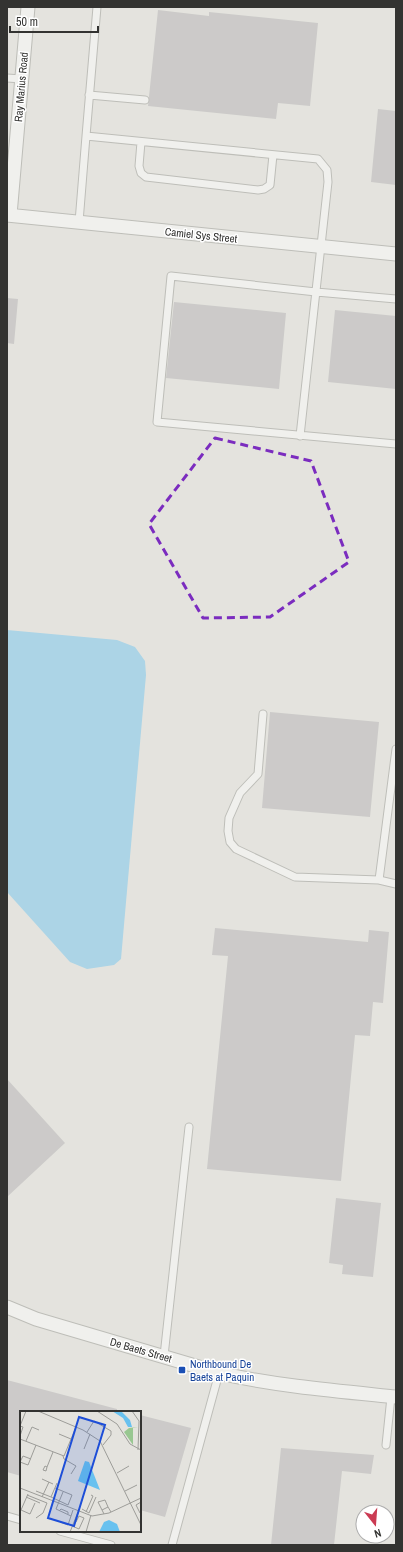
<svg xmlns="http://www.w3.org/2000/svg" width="403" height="1552" font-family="'Archivo Narrow',sans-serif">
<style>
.water{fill:#68c1ef}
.building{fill:#afacaf}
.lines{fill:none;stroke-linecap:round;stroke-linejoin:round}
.service-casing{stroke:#90908b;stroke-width:9}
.minor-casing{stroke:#90908b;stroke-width:15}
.service{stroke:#fff;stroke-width:7}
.minor{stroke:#fff;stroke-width:13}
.marked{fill:none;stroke:#7b2cbf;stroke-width:3;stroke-dasharray:8 5;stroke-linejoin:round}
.transit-dot{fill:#1a4fb4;stroke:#fff;stroke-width:1.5}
.labels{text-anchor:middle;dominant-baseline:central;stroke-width:3;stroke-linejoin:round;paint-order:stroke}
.street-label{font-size:11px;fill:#333331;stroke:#fff}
.transit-label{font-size:11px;fill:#164399;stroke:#fff;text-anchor:start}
.inset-road{fill:none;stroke:#9d9d99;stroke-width:1}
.view{fill:#1d4ed8;fill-opacity:0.15;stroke:#1d4ed8;stroke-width:2}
.inset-edge{fill:none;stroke:#333331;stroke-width:2}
</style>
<rect width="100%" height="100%" fill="#e4e3de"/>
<!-- water -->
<path class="water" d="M7 630 117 640 135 647 145 661 146 675 121 959 114 965 87 969 70 962 7 892Z"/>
<!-- building -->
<path class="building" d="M158 10 209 16V12L318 23 310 106 278 103 276 119 148 106Z
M378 109 396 111V185L371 182Z
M7 298 18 299 14 344 7 343Z
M174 302 286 313 279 389 166 378Z
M335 310 396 316V389L328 382Z
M270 712 379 722 370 817 262 808Z
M215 928 368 942 369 930 389 932 383 1003 373 1002 370 1036 355 1035 341 1181 207 1169 228 956 212 955Z
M7 1079 65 1143 7 1197Z
M336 1198 381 1203 373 1277 342 1274 343 1265 329 1263Z
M7 1380 117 1409V1412H21V1476L7 1472Z
M140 1415 191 1428 165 1517 140 1510Z
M281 1448 374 1455 371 1474 342 1471 334 1545H271Z"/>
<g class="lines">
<defs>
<path id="service" d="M7 78 22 79
M89 95 145 100
M86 136 97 7
M141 142 139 166 141 173 146 177 258 190 264 189 270 185 273 155
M79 222 86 136 318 159 327 170 328 182 300 436
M396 299 316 292 171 276 157 422 396 444
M263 714 258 774 240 793 229 818 228 831 230 842 236 849 295 877 379 880 396 884
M379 880 396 749
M164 1356 189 1127
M386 1445 391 1397
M7 1516 21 1520
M60 1531 111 1545
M172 1545 219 1373"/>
<path id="minor" d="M7 215 396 254
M10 215 28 7
M7 1307 36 1319 219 1373C277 1386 337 1391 396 1397"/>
</defs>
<!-- service casing -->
<use href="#service" class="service-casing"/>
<!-- minor casing -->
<use href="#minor" class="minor-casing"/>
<!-- service -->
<use href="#service" class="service"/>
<!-- minor -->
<use href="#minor" class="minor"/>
</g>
<!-- marked area -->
<path d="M0 0H403V1552H0ZM215 438 311 461 349 562 270 617 203 618 149 524Z" fill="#e4e3de" fill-opacity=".55" fill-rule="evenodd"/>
<path class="marked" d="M215 438 311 461 349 562 270 617 203 618 149 524Z"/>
<!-- markers -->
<rect class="transit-dot" x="178" y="1366" width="8" height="8" rx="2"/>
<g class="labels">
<!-- street labels -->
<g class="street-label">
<text transform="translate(21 87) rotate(-85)">Ray Marius Road</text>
<text transform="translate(201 235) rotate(6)">Camiel Sys Street</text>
<text transform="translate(141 1350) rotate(16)">De Baets Street</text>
</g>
<!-- transit labels -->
<g class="transit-label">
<text x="190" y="1364">Northbound De<tspan x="190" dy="13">Baets at Paquin</tspan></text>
</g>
</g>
<!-- overview -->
<g transform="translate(20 1411)">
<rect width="121" height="121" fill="#e4e3de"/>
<path d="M118 16 113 17V34L104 21 109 17Z" fill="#98c791"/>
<path d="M92 0H101L110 9 112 16H108L103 7ZM65 50 69 51 80 79 58 70ZM89 109 97 113 100 121H79L84 111Z" fill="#68c1ef"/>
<path class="inset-road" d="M18 0 63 19 80 30 121 114M77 0 97 13 110 33 121 39M112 0 119 10 118 39M0 15 6 0M0 15 3 16 0 25M67 21 74 10 91 20V24L83 34M39 23 51 28M0 28 44 45 56 16M6 30 12 16 19 19M64 38 70 23M43 45 44 48 56 55 51 63M0 51 8 54 16 34M0 51 3 45 11 48M27 56 25 55 23 59 26 60 27 56 33 41M97 62 109 55M22 68 33 73M0 77 72 105 89 102 121 87M35 77 52 84 48 94 31 86 37 72M16 80 31 86M105 80 117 74M43 81 36 98 51 105 53 99M8 83 1 99 10 103 15 92M7 84 27 92 23 102 16 107M6 86 20 92M22 86 29 71M62 98 69 102 76 86M82 99 78 91 85 89 88 96M39 100 41 98 48 101V103M66 101 73 85 71 84M120 102 116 94 121 91M84 103 82 99 88 96 91 101M40 111 48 114 51 105M52 115 59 118 64 107 59 105 56 111 54 110M50 121 58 101M66 121 71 104"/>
<path class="view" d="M59 6 85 14 54 115 28 107Z"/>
<rect width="121" height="121" class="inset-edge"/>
</g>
<!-- border -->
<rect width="403" height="1552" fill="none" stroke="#333331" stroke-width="16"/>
<!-- north arrow -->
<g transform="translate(375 1524) rotate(163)"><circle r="19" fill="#ffffff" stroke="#adadad"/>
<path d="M0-3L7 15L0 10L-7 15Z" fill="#cb3b53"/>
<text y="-6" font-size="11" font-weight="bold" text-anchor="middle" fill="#333331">N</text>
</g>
<!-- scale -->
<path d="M10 26v6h88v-6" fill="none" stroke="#333331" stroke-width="2"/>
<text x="16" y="26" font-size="12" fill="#333331" stroke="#ffffff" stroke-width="3" paint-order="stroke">50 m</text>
</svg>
